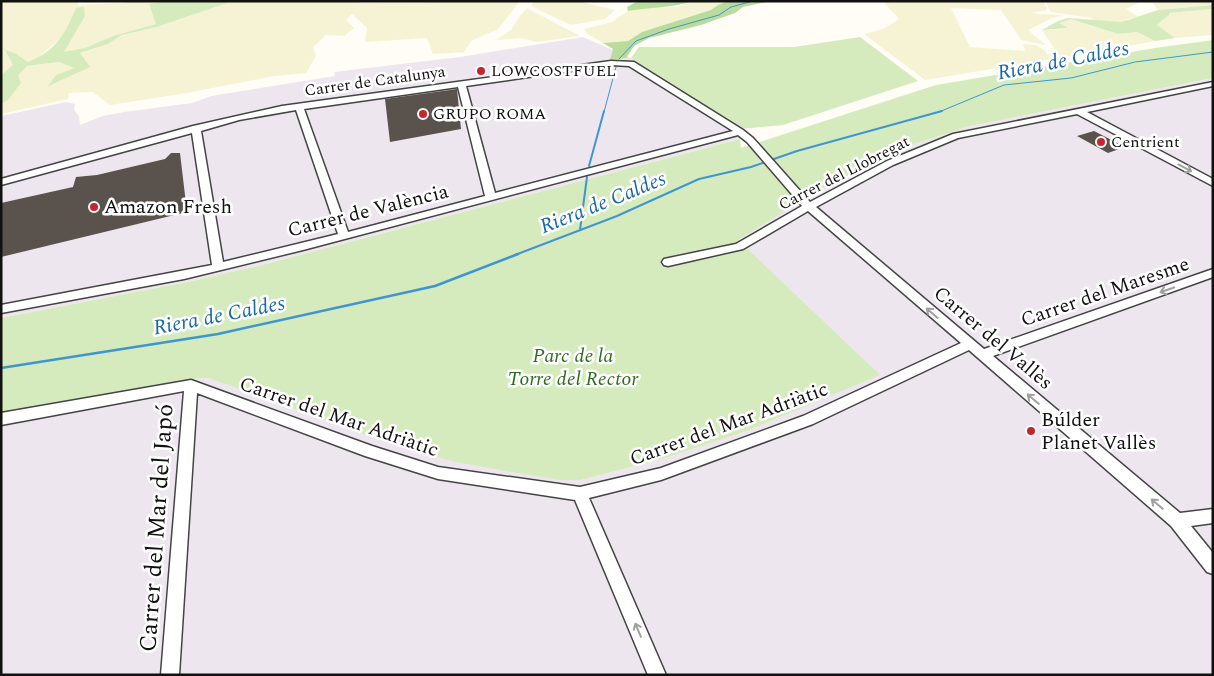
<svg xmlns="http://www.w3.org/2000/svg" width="1214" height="676" font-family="Spectral,serif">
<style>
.industrial{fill:#eee6ef}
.farmland{fill:#f6f3d4}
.green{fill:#d5ebbd}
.forest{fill:#b9dc9c}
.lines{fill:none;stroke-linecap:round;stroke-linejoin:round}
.stream-far2{stroke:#3f96cf;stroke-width:1}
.stream-far1{stroke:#3f96cf;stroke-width:2}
.stream{stroke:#3f96cf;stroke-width:2.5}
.building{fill:#5a524d}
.minor-casing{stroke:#444;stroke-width:3}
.minor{fill:#fff;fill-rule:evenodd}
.oneway{stroke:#a0a0a0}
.poi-dot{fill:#c4262e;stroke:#fff;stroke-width:2}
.labels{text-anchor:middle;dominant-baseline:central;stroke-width:5;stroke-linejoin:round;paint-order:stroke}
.far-poi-label{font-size:16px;fill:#111;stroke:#fff;text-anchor:start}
.far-street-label{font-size:16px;fill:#111;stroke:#fff}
.poi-label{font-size:20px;fill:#111;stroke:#fff;text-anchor:start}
.street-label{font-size:20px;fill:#111;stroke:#fff}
.park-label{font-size:20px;font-style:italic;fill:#2f6b1f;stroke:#fff}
.water-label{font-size:21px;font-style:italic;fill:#1768a6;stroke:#fff}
.near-street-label{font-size:24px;fill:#111;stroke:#fff}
</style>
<rect width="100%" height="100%" fill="#fffdf5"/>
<!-- industrial -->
<path class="industrial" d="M583 37 631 58 740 129V139L262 265 192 281 1 318V116L66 102 75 104 74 110 79 116 80 125 103 116 124 112 192 103 211 96 335 76 334 72 460 57Z
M1213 78V675H1V415L193 379 210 378 382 441 581 480 666 458 747 431 879 375 737 240 814 193 906 147 970 126Z"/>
<!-- farmland -->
<path class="farmland" d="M1 1H78V5L123 3 126 1H168L149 4 157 24 113 36 85 48 63 53 85 16 77 8 65 34 39 57 28 62 15 53 5 50 13 65 1 75Z
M233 1H356L360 3 520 1 498 29 471 41 464 52 433 54 427 38 365 42 367 28 352 14 346 20 354 28 344 36 326 35 313 47 316 56 306 73 274 76 187 93 110 105 93 92 69 93 68 99 1 114V104L8 100 17 75 27 66 59 62 75 68 56 75 48 87 89 67 79 54 108 44 122 35 157 27Z
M534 1H577L615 10 605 19 571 25 531 6Z
M694 1H728L718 5 711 10 643 32 628 41 603 43 586 33 584 29 612 22 628 11 649 7H677Z
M883 1H1043L1047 8 1045 11 1034 12 1037 14 1065 15 1052 18 1028 30 1046 45 1021 40 1001 10 951 8 970 47 1025 51 1023 44 1035 45 1044 50 1051 59 925 80 864 34 883 29 899 19Z
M1045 1H1134L1138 3 1126 9 1139 17 1126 19 1129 25 1099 24 1091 18 1051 12Z
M1155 1H1213V5L1158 10 1152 2Z
M527 8 580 36 537 42 521 38 496 40 511 30 520 16Z
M1213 9V35L1175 38 1157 25 1169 15V13Z
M1071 19 1118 34 1137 32 1155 41 1061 58 1042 30 1067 29 1058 23Z"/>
<!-- green -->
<path class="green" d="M168 1H233L157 27 122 35 108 44 80 53 90 67 47 87 56 75 74 68 59 62 27 66 18 75 21 83 8 100 1 104V75L13 65 5 50 15 53 28 62C56 51 65 34 76 8L84 7 85 16 64 52 85 48 113 36 156 24 149 4Z
M1213 5V9L1169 13V15L1157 25 1175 38 1155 41 1137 32 1118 34 1071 19 1059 23 1068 28 1042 30 1058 21 1068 18 1122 22 1158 10Z
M860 37 918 81 783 125 740 129 631 58 639 47H794Z
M1213 40V78L970 126 906 147 814 193 738 240 880 375 747 431 666 458 581 480H559L455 462 382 441 209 378 193 379 1 415V318L192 281 262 265 740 139 741 148 936 85 1155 48Z"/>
<!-- forest -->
<path class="forest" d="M638 1H694C672 8 650 7 628 11L627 7Z
M728 1H771L743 7 735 13 701 25 649 38 634 46 626 58 610 60 613 49 603 43 628 41 642 32 711 10 718 5Z"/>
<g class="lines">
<!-- stream-far2 -->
<path class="stream-far2" d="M619 59 636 41 669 29 719 15 731 7 753 1
M604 112 616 67
M939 112 1004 85 1071 78 1135 62 1213 52"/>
<!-- stream-far1 -->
<path class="stream-far1" d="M589 166 604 111
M580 230 587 177
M515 255 617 216 699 179 751 167 797 151 942 111"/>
<!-- stream -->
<path class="stream" d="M1 368 218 334 435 286 518 254"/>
</g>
<!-- building -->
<path class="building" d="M457 89 461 129 390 142 385 99Z
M1094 131 1125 147 1108 153 1077 136Z
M171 153H180L187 212 1 257V203L73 187 76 177 97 175 165 159Z"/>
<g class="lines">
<defs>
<path id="minor" d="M611 61 634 62 743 130 753 138 810 202 887 161 953 134 1213 82V86L1087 112 1213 179V186L1077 114 958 138 893 165 816 207 984 349 1213 269V277L993 356 1180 513 1213 509V523L1191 526 1213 553V574L1207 572 1171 526 969 350 813 424 661 480 589 498 666 675H648L575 500 438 479 365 456 197 393 179 675H161L184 391 1 425V413L191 380 372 446 438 467 580 487 661 468 803 416 961 343 808 211 743 249 668 266 664 265 662 262 664 259 736 244 802 206 747 142 738 135 303 250 184 279 1 313V305L212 265 192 133 1 185V179L193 126 282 106ZM611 65 629 66 733 131 495 193 466 86ZM458 87 485 196 348 232 304 109ZM296 110 338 234 223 262 201 131 239 120Z"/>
</defs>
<!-- minor casing -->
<use href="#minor" class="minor-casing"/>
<!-- minor -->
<use href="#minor" class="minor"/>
</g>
<!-- one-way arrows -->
<defs><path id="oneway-shaft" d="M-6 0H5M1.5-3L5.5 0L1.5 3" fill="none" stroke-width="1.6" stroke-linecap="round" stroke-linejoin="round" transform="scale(1.25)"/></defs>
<g class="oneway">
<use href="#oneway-shaft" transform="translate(1185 168) rotate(28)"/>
<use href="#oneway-shaft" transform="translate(1167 290) rotate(161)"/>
<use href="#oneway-shaft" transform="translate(932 313) rotate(-139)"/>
<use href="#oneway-shaft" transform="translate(1033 399) rotate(-140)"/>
<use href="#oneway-shaft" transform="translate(1157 504) rotate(-140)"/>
<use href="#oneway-shaft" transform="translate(638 630) rotate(-113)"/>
</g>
<!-- markers -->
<g class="poi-dot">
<circle cx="481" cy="71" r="5"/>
<circle cx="423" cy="114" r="5"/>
<circle cx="1101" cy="142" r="5"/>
<circle cx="94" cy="207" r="5"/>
<circle cx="1031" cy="431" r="5"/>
</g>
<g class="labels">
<!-- far-poi labels -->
<g class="far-poi-label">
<text x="491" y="71">LOWCOSTFUEL</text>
<text x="433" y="114">GRUPO ROMA</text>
<text x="1111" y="142">Centrient</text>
</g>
<!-- far-street labels -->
<g class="far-street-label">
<text transform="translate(375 81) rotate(-8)">Carrer de Catalunya</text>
<text transform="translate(844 173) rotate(-27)">Carrer del Llobregat</text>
</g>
<!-- poi labels -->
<g class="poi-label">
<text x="104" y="207">Amazon Fresh</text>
<text x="1041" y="420">Búlder<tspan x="1041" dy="23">Planet Vallès</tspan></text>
</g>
<!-- street labels -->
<g class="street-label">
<text transform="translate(368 211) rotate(-14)">Carrer de València</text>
<text transform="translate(1105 292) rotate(-19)">Carrer del Maresme</text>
<text transform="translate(993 338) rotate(40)">Carrer del Vallès</text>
<text transform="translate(339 417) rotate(19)">Carrer del Mar Adriàtic</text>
<text transform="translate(729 424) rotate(-20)">Carrer del Mar Adriàtic</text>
</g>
<!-- park labels -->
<g class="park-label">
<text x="573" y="356">Parc de la<tspan x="573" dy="23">Torre del Rector</tspan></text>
</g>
<!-- water labels -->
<g class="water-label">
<text transform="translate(1063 61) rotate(-11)">Riera de Caldes</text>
<text transform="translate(603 203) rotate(-22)">Riera de Caldes</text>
<text transform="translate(219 316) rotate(-11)">Riera de Caldes</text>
</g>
<!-- near-street labels -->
<g class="near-street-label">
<text transform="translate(157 528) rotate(-86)">Carrer del Mar del Japó</text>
</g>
</g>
<!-- border -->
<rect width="1214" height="676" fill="none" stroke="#111111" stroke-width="5"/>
</svg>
